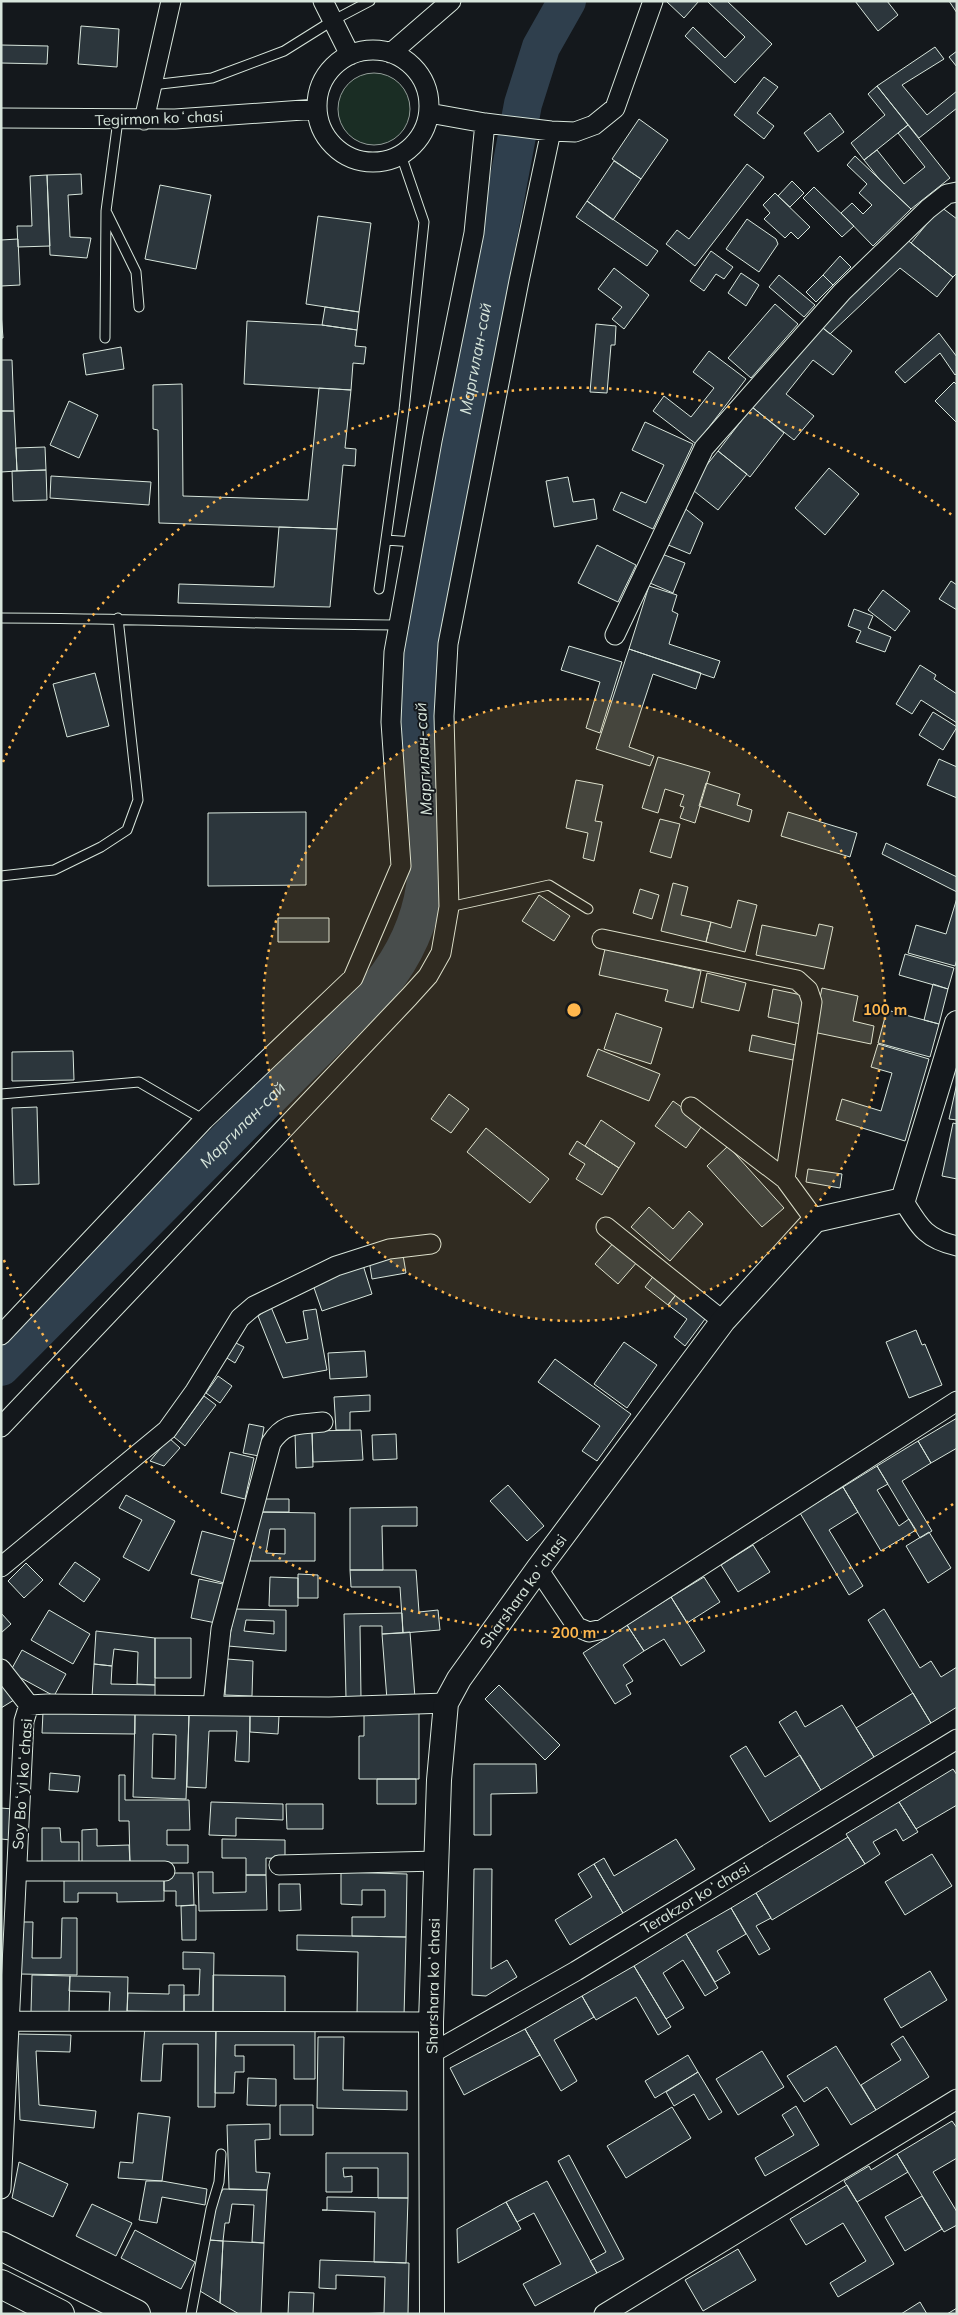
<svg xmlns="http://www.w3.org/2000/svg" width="958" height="2315" font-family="Mulish,sans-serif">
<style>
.green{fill:#1a2d24;stroke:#939e99}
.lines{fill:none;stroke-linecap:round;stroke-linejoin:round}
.river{stroke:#2f3f4d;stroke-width:38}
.building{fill:#2c363c;stroke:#d8e6dc;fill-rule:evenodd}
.service-casing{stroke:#d8e6dc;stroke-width:11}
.minor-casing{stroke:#d8e6dc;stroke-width:21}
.tertiary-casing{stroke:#d8e6dc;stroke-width:26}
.trunk-casing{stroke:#d8e6dc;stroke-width:30}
.service{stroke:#14181c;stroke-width:9}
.minor{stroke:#14181c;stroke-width:19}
.tertiary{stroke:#14181c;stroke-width:24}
.trunk{stroke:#14181c;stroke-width:28}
.ring{fill:none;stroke:#ffb74d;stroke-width:2.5;stroke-dasharray:2.5 5}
.labels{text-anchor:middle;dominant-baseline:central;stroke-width:4;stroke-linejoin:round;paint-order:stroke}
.street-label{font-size:15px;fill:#d8e6dc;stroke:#14181c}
.water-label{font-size:16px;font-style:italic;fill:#d8e6dc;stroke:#14181c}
.centre{fill:#ffb74d;stroke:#14181c;stroke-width:2.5}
.ring-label{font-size:15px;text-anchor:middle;font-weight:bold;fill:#ffb74d;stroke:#14181c;stroke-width:4;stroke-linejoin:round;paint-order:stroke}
</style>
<rect width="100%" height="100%" fill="#14181c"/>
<!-- green -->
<path class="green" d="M338 109a36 36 0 1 1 72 0a36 36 0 1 1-72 0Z"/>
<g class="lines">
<!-- river -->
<path class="river" id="s1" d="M1 1367 381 985C447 902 425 831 421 735 418 688 423 644 430 598L523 104 541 47 567 1"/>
</g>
<!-- building -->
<path class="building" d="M666 1H699L684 18Z
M707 1H727L772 44 735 83 685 36 693 27 725 58 745 37Z
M855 1H887L898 15 878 31Z
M949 1H957V13Z
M81 26 119 29 117 67 78 64Z
M1 45 48 46 47 64 1 63Z
M935 47 944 59 902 85 927 115 957 91V108L919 138 877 86Z
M957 51V67L949 57Z
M764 77 778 87 757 113 774 126 764 139 734 115Z
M877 86 908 125 864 160 851 143 885 115 868 94Z
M830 113 844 132 818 152 804 133Z
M639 119 668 140 641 179 612 159Z
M908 125 950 178 911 209 880 180 864 160 877 150 904 184 925 167 898 133Z
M855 156 911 209 873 246 841 213 852 203 863 214 872 205 859 193 867 184 847 165Z
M614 161 641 179 613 220 587 201Z
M747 164 764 177 695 266 666 244 677 230 689 239Z
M81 174 82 194 68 195 70 237 91 238 87 258 50 255 47 175Z
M47 175 50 246 18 247 17 226H32L30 176Z
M792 181 804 193 790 207 778 196Z
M160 185 211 195 196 269 145 259Z
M814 187 854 226 842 237 803 198Z
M775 193 810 227 798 239 791 232 785 238 764 219 770 213 763 205Z
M587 201 658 251 647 266 576 217Z
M941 207 957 219V273L953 277 911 243Z
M318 216 371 223 359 312 306 304Z
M747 219 776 239 778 244 759 272 726 249Z
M905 238 953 277 937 297 900 268 830 334 818 324Z
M18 239 20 285 1 286V240Z
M711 251 733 267 724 279 716 274 704 291 690 281Z
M840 256 851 267 833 285 823 275Z
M614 268 649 295 624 329 612 319 622 307 598 289Z
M741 273 759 285 746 306 728 293Z
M779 275 815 305 804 317 769 287Z
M823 275 833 285 816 302 806 292Z
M775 304 798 324 751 378 728 358Z
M325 307 359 312 357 330 322 325Z
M1 313 3 338H1Z
M247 321 322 325 357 330 355 346 366 347 364 364 353 363 351 390 244 384Z
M596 324 616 326 615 345H611L607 393 590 392Z
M818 324 852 351 833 375 813 360 786 394 814 416 794 440 752 407Z
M939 333 957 357V373L955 375 940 353 905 383 895 372Z
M121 347 124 369 86 375 83 354Z
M709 351 746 379 696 444 653 411 664 396 691 417 714 388 693 372Z
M1 360H12L14 411H1Z
M954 382 957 385V423L935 401Z
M182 384 183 496 308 500 319 388 351 390 345 448 356 449 355 466 343 465 337 529 159 523 158 430 153 429V385Z
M69 401 98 415 79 458 50 445Z
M752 407 784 433 750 477 718 451Z
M1 411H14L17 471 1 472Z
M645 422 693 444 653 529 613 510 621 492 646 503 664 465 632 450Z
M45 447 46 470 17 471 16 448Z
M718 451 747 474 718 510 689 487Z
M829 468 859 494 825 535 795 508Z
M46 470 47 500 13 501 12 471Z
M51 476 151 482 149 505 50 498Z
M568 477 573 502 594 499 597 519 554 527 546 481Z
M682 506 703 523 690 554 666 544Z
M279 527 337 529 330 607 178 603 179 584 274 587Z
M597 545 636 565 618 602 578 583Z
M662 554 685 563 673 593 650 583Z
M951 581 957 585V610L939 599Z
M649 586 677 595 672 611 678 614 669 644 720 661 714 678 629 649Z
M883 590 910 611 895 631 868 610Z
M854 609 873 616 868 628 891 637 885 652 856 642 861 631 848 626Z
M569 646 622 662 600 733 586 728 600 682 561 670Z
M629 649 701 673 696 689 653 674 629 747 654 756 650 766 596 749Z
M920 665 936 675 934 679 957 694V723L921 700 912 714 896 704Z
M95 673 109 726 67 737 53 684Z
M933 712 957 727 943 750 919 735Z
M658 757 710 772 695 823 680 818 684 807 680 806 684 795 665 789 658 813 642 808Z
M939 759 957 767V798L927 785Z
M576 780 603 785 595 821 602 822 594 861 583 858 588 833 566 828Z
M706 783 740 794 737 805 752 810 749 822 699 806Z
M306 812V885L208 886V813Z
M788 812 857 833 850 857 781 836Z
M660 819 680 824 671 858 650 852Z
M886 843 957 877V892L882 854Z
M673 883 688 887 681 915 711 922 706 942 661 931Z
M640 889 659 895 652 919 633 913Z
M539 895 570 916 554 941 522 921Z
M957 898V959L955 966 908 953 916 925 946 934Z
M738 900 757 905 745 952 706 942 711 922 731 928Z
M278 918H329V942H278Z
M819 924 833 927 824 969 756 955 762 925 816 936Z
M605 949 701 971 693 1008 665 1001 668 990 599 975Z
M905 954 954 968 948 989 899 975Z
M707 973 746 983 739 1011 701 1002Z
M933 984 948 989 939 1024 924 1020Z
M822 988 858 996 853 1021 874 1026 871 1044 813 1032Z
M773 989 806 996 800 1024 768 1017Z
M887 1010 939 1024 930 1057 878 1043Z
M616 1013 662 1028 651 1064 604 1049Z
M752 1035 796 1045 793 1060 749 1051Z
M878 1044 929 1059 905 1141 836 1120 842 1099 881 1111 892 1073 871 1067Z
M598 1049 660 1074 649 1101 587 1076Z
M73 1051 74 1080 12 1081V1052Z
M957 1083V1120L949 1119Z
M449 1094 469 1109 451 1133 431 1119Z
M673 1101 704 1123 686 1148 655 1126Z
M37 1107 39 1184 14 1185 12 1108Z
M601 1120 635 1143 619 1168 585 1146Z
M953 1123 957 1124V1179L942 1176Z
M486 1128 549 1179 530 1203 467 1152Z
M577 1141 619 1168 602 1195 576 1179 585 1164 569 1154Z
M728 1146 784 1208 762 1227 707 1166Z
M808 1169 842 1174 840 1188 806 1182Z
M649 1207 673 1229 689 1211 703 1224 670 1261 631 1227Z
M615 1241 638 1261 618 1284 595 1264Z
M403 1255 406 1273 372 1279 369 1260Z
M363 1265 372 1294 322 1311 312 1282Z
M655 1274 678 1292 668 1305 645 1287Z
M678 1292 708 1315 685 1346 674 1337 687 1319 668 1305Z
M271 1307 286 1343 308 1339 303 1311 316 1309 327 1370 283 1378 258 1316Z
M916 1330 922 1345 925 1344 942 1385 909 1398 886 1342Z
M230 1340 244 1347 235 1363 222 1355Z
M624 1342 657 1365 627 1408 594 1384Z
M365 1351 367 1377 330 1379 328 1353Z
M555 1359 631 1414 597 1461 582 1451 600 1426 538 1382Z
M218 1376 232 1386 220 1403 206 1393Z
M370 1395V1411L350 1412V1430H336L334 1397Z
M204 1396 216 1405 185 1446 174 1437Z
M957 1418V1448L931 1463 918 1441Z
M249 1424 264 1427 259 1456 243 1453Z
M361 1430 363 1460 313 1462 312 1431Z
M312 1431 313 1467 296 1468 295 1432Z
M396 1434 397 1459 373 1460 372 1435Z
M169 1438 180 1448 164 1466 150 1461Z
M918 1441 931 1463 902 1481 932 1531 920 1538 877 1466Z
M230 1452 254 1458 245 1499 221 1493Z
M877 1466 888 1484 877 1490 899 1526 909 1519 916 1530 881 1551 843 1487Z
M508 1485 544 1526 527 1541 490 1501Z
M843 1487 858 1512 829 1530 863 1586 849 1595 800 1513Z
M126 1495 175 1521 149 1571 123 1557 142 1520 119 1508Z
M262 1499H289V1512H259Z
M417 1507V1526H382L383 1570H350V1508Z
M259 1512 315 1513V1561H250ZM270 1529H285V1554L266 1553Z
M202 1531 235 1540 224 1583 191 1574Z
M929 1532 951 1568 928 1583 906 1546Z
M753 1545 770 1572 738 1592 721 1565Z
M75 1562 100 1579 84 1602 59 1584Z
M26 1563 43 1580 24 1598 8 1581Z
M350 1570H416L419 1612 438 1610 440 1630 403 1633 400 1587H351Z
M298 1574 318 1575V1598H298Z
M270 1577 298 1578V1606H269Z
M704 1577 720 1602 687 1623 671 1597Z
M199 1579 223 1584 216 1623 191 1618Z
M671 1597 705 1651 681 1666 664 1639 644 1651 627 1625Z
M235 1609 286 1610V1651L228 1646ZM246 1620 274 1621V1634L244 1631Z
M884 1609 920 1668 931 1661 941 1677 957 1667V1707L931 1723 868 1620Z
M49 1610 90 1634 73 1664 31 1640Z
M1 1613 11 1624 1 1633Z
M402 1613 403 1633 382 1634V1626H360L361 1698H346L344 1614Z
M627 1625 644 1651 623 1665 633 1681 626 1685 631 1694 615 1704 583 1653Z
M96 1631 155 1638V1685L137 1684 138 1652 114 1649 112 1666 94 1664Z
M410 1632 415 1698 387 1700 382 1634Z
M155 1638H191V1678H155Z
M22 1650 66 1674 54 1696 10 1672Z
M227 1659 253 1661 252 1696 225 1695Z
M94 1664 112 1666 111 1684 155 1685V1697H92Z
M1 1678 14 1700 1 1708Z
M499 1685 560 1745 545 1760 485 1699Z
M913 1693 931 1723 874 1757 856 1728Z
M842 1705 874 1757 821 1790 779 1722 796 1711 805 1727Z
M43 1712 135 1713V1734L42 1733Z
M135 1713 189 1715 186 1799 133 1797ZM153 1734 176 1735 175 1779 152 1778Z
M364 1713H419V1779H359V1736H364Z
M250 1714 249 1762 235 1761 237 1731H209L206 1788 187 1787 189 1715Z
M250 1714 279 1716 278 1734 250 1732Z
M746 1746 765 1777 800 1755 821 1790 770 1822 730 1756Z
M474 1764H536L537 1793 491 1794V1835H474Z
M953 1769 957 1775V1805L916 1829 899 1802Z
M50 1773 80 1776 78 1792 49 1790Z
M119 1775H125V1800H189L190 1830H167V1845H188V1863H130L129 1821H119Z
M377 1779H416V1804H377Z
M211 1802 283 1804V1820L236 1818V1836L209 1835Z
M899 1802 918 1832 903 1841 896 1829 873 1842 880 1854 865 1864 846 1834Z
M286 1804H323V1829H287Z
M1 1808 13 1809 11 1840 1 1839Z
M42 1828H60L61 1842H79V1863H42Z
M97 1829V1846L129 1845 130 1863 82 1864V1830Z
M848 1837 865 1864 772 1920 756 1893Z
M222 1839 285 1840V1859L266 1858V1875H246V1858H222Z
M676 1839 695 1869 623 1913 594 1864 604 1858 614 1876Z
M932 1854 952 1886 905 1915 885 1882Z
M594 1864 623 1913 570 1945 555 1920 592 1897 578 1874Z
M474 1869H492L491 1969 507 1960 517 1977 486 1996 472 1995Z
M198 1872H213V1893L246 1892V1875H266L267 1910 199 1911Z
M341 1872 407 1874 406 1937 352 1936V1917H385V1890H362V1905L341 1904Z
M164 1873H193L194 1905 176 1906V1891H164Z
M164 1878V1901L117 1902V1893H78V1902H64V1879Z
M279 1884H300L301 1910 279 1911Z
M756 1893 771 1918 756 1926 770 1949 759 1955 731 1908Z
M196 1905V1940H182L181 1906Z
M731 1908 746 1934 717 1951 730 1973 715 1982 686 1934Z
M62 1918H77V1975L20 1974 22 1922H33L32 1958H61Z
M686 1934 718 1988 705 1996 683 1960 663 1973 684 2008 666 2019 634 1966Z
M297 1935 406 1937 404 2017 357 2015 358 1952 297 1950Z
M183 1952 214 1953 213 2012H184V1995H199L200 1969H183Z
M634 1966 671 2027 658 2035 636 1997 596 2020 582 1996Z
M930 1971 947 2000 901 2028 884 1999Z
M32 1975 70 1976 69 2013 31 2012Z
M213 1975 285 1976V2012H213Z
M70 1976 128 1977 127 2015 109 2014 110 1992 69 1991Z
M169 1985H184V2012L127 2011 128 1993 169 1994Z
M582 1996 594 2017 554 2040 577 2081 561 2091 525 2029Z
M145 2025H216L215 2107H198V2044H163L161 2081H141Z
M216 2025 315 2027V2079H294V2045H235V2056H244V2072H235L234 2093H215Z
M525 2029 540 2055 464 2095 450 2068Z
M17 2034 71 2035 70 2052 36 2051 39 2105 96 2111 94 2128 20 2120Z
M903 2036 929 2077 876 2110 861 2085 901 2060 891 2044Z
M318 2037H344L343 2090 407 2091V2110L317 2108Z
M836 2046 876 2110 851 2125 827 2087 804 2102 787 2076Z
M762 2051 784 2087 738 2115 716 2079Z
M688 2055 698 2072 655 2098 645 2081Z
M698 2072 722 2112 709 2120 694 2094 674 2106 666 2092Z
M248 2078 276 2079V2106L247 2105Z
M280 2105H313V2135H280Z
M796 2106 819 2145 765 2176 755 2158 794 2135 782 2115Z
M672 2107 691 2138 626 2178 607 2146Z
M138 2113 170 2117 162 2181 118 2178 120 2162 133 2163Z
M952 2121 957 2128V2158L933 2172 957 2212V2225L944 2232 897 2154Z
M270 2124V2139L255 2140 256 2172 270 2173 267 2190 229 2189 227 2125Z
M326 2153H408V2198H378V2168H343L344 2177 352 2176V2192H326Z
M897 2154 908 2172 857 2202 844 2181 869 2166 871 2170Z
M569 2155 624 2259 597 2273 590 2261 606 2252 558 2161Z
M19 2162 68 2184 53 2217 12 2198Z
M146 2181H162L207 2189 205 2205 162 2197 157 2223 139 2220Z
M547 2181 597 2273 535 2306 523 2284 561 2264 534 2213 517 2222 506 2202Z
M847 2185 894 2264 838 2297 830 2283 866 2261 843 2223 806 2245 790 2219Z
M223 2189 267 2190 264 2243 252 2242 254 2205 232 2204 229 2223H225L223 2241 209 2240 215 2204Z
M922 2196 942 2229 905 2251 885 2217Z
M327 2197 408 2198 406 2263 374 2262 375 2212 322 2210H327Z
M506 2202 521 2229 458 2263 457 2229Z
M92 2204 132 2223 116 2256 76 2236Z
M135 2230 195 2262 181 2289 121 2258Z
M209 2240 223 2241 220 2303 200 2291Z
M223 2241 264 2243 261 2314H239L220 2303Z
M738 2249 756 2280 703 2311 685 2280Z
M320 2260 409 2263 408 2314H353L384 2313 385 2277 336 2275V2289L319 2288Z
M289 2292 314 2293 313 2314H288Z
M920 2302 927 2314H901Z
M957 2308V2314H947Z"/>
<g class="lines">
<defs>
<path id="service" d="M152 85 212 78 284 51 332 21 370 1
M107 213 136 272 139 307
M105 338 106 211 118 120
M386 540 414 542
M379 589 404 410 424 222 401 155
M1 618C134 618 266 625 399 625
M1 876 54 870 101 847 127 830 138 800 118 618
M449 907 549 885 588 909
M1 1094 139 1082 204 1120
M191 2314 211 2209 219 2182 221 2154"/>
<path id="minor" d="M323 1 350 55
M317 106a56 56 0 1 1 112 0a56 56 0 1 1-112 0Z
M391 53 451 1
M429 113 485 123 551 131 575 132 594 125 615 108 653 1
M1 118 175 119 317 109
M144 120 171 1
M615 635 704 448 842 292 928 209 947 194 957 192
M602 939 797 980 808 990 812 1002 785 1179
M691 1107 785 1179 815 1220
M903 1200C919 1226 925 1239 957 1246
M606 1227 723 1321
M1 1335 204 1120 353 978 401 866 391 722 394 652 432 441 474 233 485 123
M1 1427 409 997 428 976 441 953 449 907 444 716 448 644 519 281 551 131
M1 1567 167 1430 195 1391 240 1318 254 1306 336 1266 389 1249 431 1244
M538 1569 577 1627 589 1632 603 1629 957 1401
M1 1669 29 1705
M213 1705 221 1629 271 1443C285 1421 299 1425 323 1422
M279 1865 437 1861
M17 1871H165
M10 2021 431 2022
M432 2053 576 1971 957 1739
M1 2189 24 1721 29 1705 48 1704 329 1707 446 1703
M604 2314 957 2099"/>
<path id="tertiary" d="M432 2314 431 2022 439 1780 446 1703 459 1679 538 1569 723 1321 815 1220 903 1200 957 1023"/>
<path id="trunk" d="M1 2246 136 2314
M1 2284 60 2314"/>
</defs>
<!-- service casing -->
<use href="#service" class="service-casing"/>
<!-- minor casing -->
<use href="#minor" class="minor-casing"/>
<!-- tertiary casing -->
<use href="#tertiary" class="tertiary-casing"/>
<!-- trunk casing -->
<use href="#trunk" class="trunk-casing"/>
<!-- service -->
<use href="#service" class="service"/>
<!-- minor -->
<use href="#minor" class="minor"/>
<!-- tertiary -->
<use href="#tertiary" class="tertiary"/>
<!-- trunk -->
<use href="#trunk" class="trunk"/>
</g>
<!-- distance rings -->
<circle cx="574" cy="1010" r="311" fill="#ffb74d" fill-opacity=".12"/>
<g class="ring">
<circle cx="574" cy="1010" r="311"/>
<path d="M953 1504A623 623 0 0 1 3 1258M3 762A623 623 0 0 1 953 516"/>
</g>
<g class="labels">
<!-- street labels -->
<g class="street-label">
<text transform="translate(159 118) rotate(-2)">Tegirmon koʻchasi</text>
<text transform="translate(523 1591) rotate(-54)">Sharshara koʻchasi</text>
<text transform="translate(22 1784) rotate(-86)">Soy Boʻyi koʻchasi</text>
<text transform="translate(695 1898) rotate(-31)">Terakzor koʻchasi</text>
<text transform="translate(433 1986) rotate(-89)">Sharshara koʻchasi</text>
</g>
<!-- water labels -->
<g class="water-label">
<text stroke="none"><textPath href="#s1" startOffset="1181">Маргилан-сай</textPath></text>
<text transform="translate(423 759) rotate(-93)">Маргилан-сай</text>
<text stroke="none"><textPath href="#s1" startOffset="342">Маргилан-сай</textPath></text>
</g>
</g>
<circle cx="574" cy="1010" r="8" class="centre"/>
<g class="ring-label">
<text x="885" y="1015">100 m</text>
<text x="574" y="1638">200 m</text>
</g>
<!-- border -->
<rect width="958" height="2315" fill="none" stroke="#d8e6dc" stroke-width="5"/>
</svg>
